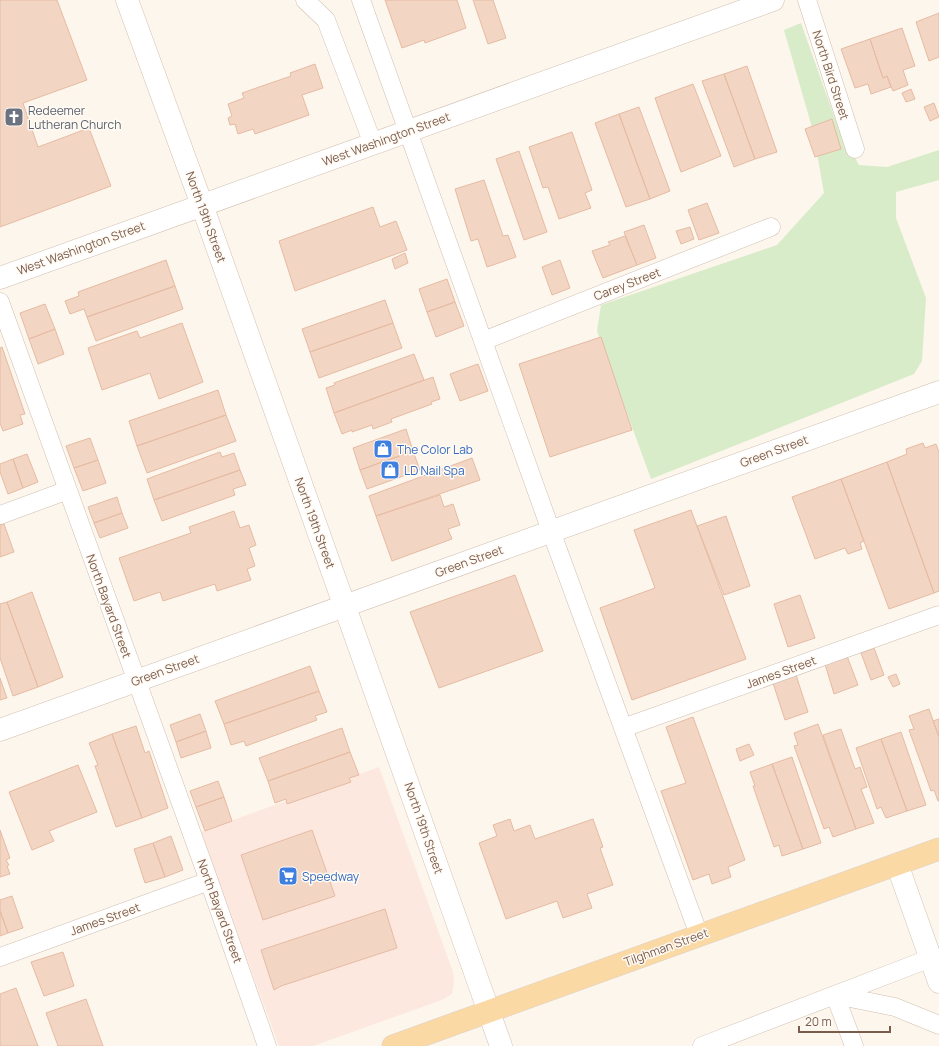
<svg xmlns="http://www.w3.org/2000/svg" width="939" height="1046" font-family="Manrope,sans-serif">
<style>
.commercial{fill:#fde8e0}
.green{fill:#d8ecc9}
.building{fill:#f3d5c3;stroke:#e6bba3}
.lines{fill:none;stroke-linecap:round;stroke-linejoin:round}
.lane-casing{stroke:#d1beb0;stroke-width:19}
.street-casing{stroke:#d1beb0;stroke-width:23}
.secondary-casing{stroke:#d6c0b0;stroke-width:23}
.primary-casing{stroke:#dad1cd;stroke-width:23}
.lane{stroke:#fff;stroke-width:18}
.street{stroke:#fff;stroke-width:22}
.secondary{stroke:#fff;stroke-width:22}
.primary{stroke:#fbd9a5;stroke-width:22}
.labels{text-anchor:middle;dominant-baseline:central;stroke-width:3;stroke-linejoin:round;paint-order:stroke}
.street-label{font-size:12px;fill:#7a5c4d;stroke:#fffaf3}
.worship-label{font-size:12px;fill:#5b616d;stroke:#fffaf3;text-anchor:start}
.shop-label{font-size:12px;fill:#366cbe;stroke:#fffaf3;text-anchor:start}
</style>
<rect width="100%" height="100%" fill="#fdf6ec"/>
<!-- commercial -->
<path class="commercial" d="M379 767 453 972 454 982 452 994 442 1000 313 1046H279L200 832Z"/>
<!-- green -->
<path class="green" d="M801 23 839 130 859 165 887 167 939 150V180L896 192V218L926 298 922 361 914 374 651 479 597 331 601 305 777 245 824 193 813 131 784 30Z"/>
<!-- building -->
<path class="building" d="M0 0H57L87 80 23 103 38 147 89 128 111 186 0 227Z
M385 0H457L466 28 425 43 424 40 402 48Z
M473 0H493L506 38 488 44Z
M939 13V57L929 61 916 22Z
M902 28 915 66 903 70 908 85 893 91 887 76 883 78 870 39Z
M870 39 883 78 887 76 891 87 871 94 868 84 855 88 841 49Z
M315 64 323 88 302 95 309 115 255 134 253 129 238 134 235 124 230 125 228 118 232 116 228 104 244 98 242 93 291 76 290 73Z
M747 66 777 152 755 159 724 74Z
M724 74 755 159 734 167 702 81Z
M693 84 721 156 681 172 655 98Z
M911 89 915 99 906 102 902 93Z
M934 103 939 117 930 121 924 107Z
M639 107 670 191 650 199 619 114Z
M619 114 650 199 626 207 595 123Z
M832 119 841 149 815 157 805 129Z
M572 132 592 190 585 193 591 208 559 219 548 187 543 188 529 147Z
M519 151 547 232 524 240 496 159Z
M484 180 503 236 508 235 516 257 487 267 478 239 471 241 455 189Z
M707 203 719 233 699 240 688 210Z
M373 207 380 227 396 221 407 250 295 291 279 241Z
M644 225 656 258 637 265 624 232Z
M690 227 694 239 681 244 676 231Z
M625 236 637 265 603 278 592 251 610 245 608 242Z
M405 253 408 263 395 269 392 259Z
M166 260 175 286 87 317 84 309 70 314 65 301 79 296 78 292Z
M560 260 570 288 552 295 542 267Z
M447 279 455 302 427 312 419 289Z
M175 286 183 309 96 341 87 317Z
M385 300 393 323 310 352 302 329Z
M455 302 464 326 436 337 427 312Z
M45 304 55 329 29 339 20 313Z
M182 323 203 382 159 399 150 373 102 390 88 348 137 331 140 338Z
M393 323 402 348 319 378 310 352Z
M55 329 64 354 38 364 29 339Z
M601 337 632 430 550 457 519 364Z
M2 347 25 414 20 415 23 424 3 431 0 423V348Z
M414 354 424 380 334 413 326 388 335 385 334 383Z
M478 364 488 391 460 401 450 374Z
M433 377 440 399 431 402 432 404 391 419 392 422 373 429 372 425 352 432V430L342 434 334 413Z
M218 390 226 415 137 446 129 421Z
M226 415 236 441 147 473 137 446Z
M406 429 413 451 360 470 353 448Z
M90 438 98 460 74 468 66 446Z
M923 443 925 448 936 444 939 452V591L934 593 887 462 907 454 906 449Z
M413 451 420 470 367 489 360 470Z
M220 452 222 457 234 453 240 470 154 500 147 479Z
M27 454 38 482 23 488 13 459Z
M472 458 480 480 376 516 369 496Z
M13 459 23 488 8 494 0 472V464Z
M98 460 106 483 83 491 74 468Z
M887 462 934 593 889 609 841 479Z
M240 470 246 485 233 489 235 495 162 521 154 500Z
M841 479 864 541 860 543 862 549 848 554 845 548 815 559 792 497Z
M440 495 444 507 453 504 460 525 448 529 452 539 392 561 376 516Z
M117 497 122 513 94 523 88 507Z
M691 510 746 659 632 700 600 608 655 588 634 530Z
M234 511 240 528 249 525 256 545 249 548 255 566 247 569 251 580 217 591 215 584 163 601 160 592 134 601 119 558 191 533 189 527Z
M122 513 128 528 100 538 94 523Z
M726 516 750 586 724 595 697 526Z
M4 524 14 552 0 557V525Z
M515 575 543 651 439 688 410 612Z
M32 592 63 677 38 687 7 602Z
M800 595 815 638 788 647 774 604Z
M7 602 38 687 13 696 0 658V604Z
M874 648 884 675 871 680 861 653Z
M847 656 858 685 834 694 825 664Z
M310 666 319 691 224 724 215 701Z
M896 674 900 684 893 687 888 677Z
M796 675 808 712 785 720 773 683Z
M0 678 7 698 0 700Z
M319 691 327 712 315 716 317 720 246 746 244 741 231 745 224 724Z
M929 709 939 737V801H938L934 790 931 791 909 730 914 729 909 716Z
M200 714 206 731 176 742 170 725Z
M693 717 745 860 728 867 731 877 712 884 709 874 693 880 661 791 686 783 666 727Z
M939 719V737L933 721Z
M818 724 856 829 833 837 829 827 824 829 794 746 798 745 794 733Z
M136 726 145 753 149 751 168 808 142 818 112 734Z
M342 728 350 752 268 781 259 758Z
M841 729 855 769 860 767 867 787 861 789 874 823 856 829 823 735Z
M206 731 211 748 181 758 176 742Z
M901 732 926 805 907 811 881 739Z
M112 734 142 818 116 827 95 766 98 765 89 743Z
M881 739 907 811 886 818 881 807 877 809 856 748Z
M749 744 754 755 740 761 736 749Z
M350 752 359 775 349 778 351 782 287 804 286 799 275 803 268 781Z
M792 757 821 843 803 849 772 764Z
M772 764 803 849 782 856 779 845 774 847 753 786H755L750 772Z
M78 765 97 812 49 831 54 841 32 850 9 792Z
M218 781 224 797 196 807 190 791Z
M224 797 232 821 205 831 196 807Z
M510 819 514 831 530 825 535 839 593 819 603 847 600 848 613 885 587 894 592 908 563 918 557 901 506 919 479 843 497 836 493 825Z
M0 830 10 858 6 860 9 865 7 866 10 874 0 877Z
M312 830 335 896 263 920 241 855Z
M171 836 183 870 165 877 153 843Z
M153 843 165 877 145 883 134 849Z
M12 896 23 928 8 933 0 911V900Z
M385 909 397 948 281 986 274 990 261 950Z
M0 911 8 933 0 936Z
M63 952 74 986 44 996 31 962Z
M16 988 38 1046H0V994Z
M86 999 103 1046H58L46 1013Z"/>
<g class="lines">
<defs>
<path id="lane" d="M305 0 326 20 373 144
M361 0 551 531 699 935
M807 0 855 149
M0 302 209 881 267 1046
M483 341 771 227
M0 515 68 490
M623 728 939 615
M0 957 209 881
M835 995 895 1007 939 1025
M835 995 854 1046
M702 1046 931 958"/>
<path id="street" d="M0 278 773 0
M0 730 939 392
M897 864 939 982
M489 1012 501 1046"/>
<path id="secondary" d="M127 0 202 205 489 1012"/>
<path id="primary" d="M393 1046 939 849"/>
</defs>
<!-- lane casing -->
<use href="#lane" class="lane-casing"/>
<!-- street casing -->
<use href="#street" class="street-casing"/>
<!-- secondary casing -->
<use href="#secondary" class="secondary-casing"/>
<!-- primary casing -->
<use href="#primary" class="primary-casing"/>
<!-- lane -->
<use href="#lane" class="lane"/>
<!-- street -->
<use href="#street" class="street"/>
<!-- secondary -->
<use href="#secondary" class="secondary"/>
<!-- primary -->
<use href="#primary" class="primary"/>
</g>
<!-- icons -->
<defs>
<symbol id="church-square" viewBox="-11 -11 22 22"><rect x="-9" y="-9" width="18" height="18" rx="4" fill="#6b7280" stroke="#fffaf3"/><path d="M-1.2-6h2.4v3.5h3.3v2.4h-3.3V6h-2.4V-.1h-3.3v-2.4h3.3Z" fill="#fff"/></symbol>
<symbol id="shop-square" viewBox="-11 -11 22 22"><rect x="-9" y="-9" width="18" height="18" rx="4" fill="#3f7fe0" stroke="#fffaf3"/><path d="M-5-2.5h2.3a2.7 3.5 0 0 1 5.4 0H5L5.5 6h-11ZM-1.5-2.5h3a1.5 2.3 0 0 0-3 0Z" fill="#fff"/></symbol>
<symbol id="supermarket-square" viewBox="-11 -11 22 22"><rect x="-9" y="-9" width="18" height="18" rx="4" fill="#3f7fe0" stroke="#fffaf3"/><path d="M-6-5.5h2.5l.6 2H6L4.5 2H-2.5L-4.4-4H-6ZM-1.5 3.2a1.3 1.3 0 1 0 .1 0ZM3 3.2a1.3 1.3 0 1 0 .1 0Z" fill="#fff"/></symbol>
</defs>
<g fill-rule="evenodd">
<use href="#church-square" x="3" y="106" width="22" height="22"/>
<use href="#shop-square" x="372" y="438" width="22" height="22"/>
<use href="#shop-square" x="379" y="459" width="22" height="22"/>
<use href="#supermarket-square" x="277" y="865" width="22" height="22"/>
</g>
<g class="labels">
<!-- street labels -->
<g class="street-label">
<text transform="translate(831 75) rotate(72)">North Bird Street</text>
<text transform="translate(386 139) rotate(-20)">West Washington Street</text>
<text transform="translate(206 217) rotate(70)">North 19th Street</text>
<text transform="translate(81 248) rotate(-20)">West Washington Street</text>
<text transform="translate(627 284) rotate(-21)">Carey Street</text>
<text transform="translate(774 451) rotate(-20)">Green Street</text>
<text transform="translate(315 523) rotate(70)">North 19th Street</text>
<text transform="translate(469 561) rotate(-20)">Green Street</text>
<text transform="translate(109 606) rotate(70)">North Bayard Street</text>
<text transform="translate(165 670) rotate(-20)">Green Street</text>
<text transform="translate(781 672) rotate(-20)">James Street</text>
<text transform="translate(424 828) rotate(71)">North 19th Street</text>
<text transform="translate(220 911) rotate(70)">North Bayard Street</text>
<text transform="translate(105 919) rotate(-20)">James Street</text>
<text transform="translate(666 947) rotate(-20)">Tilghman Street</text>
</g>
<!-- worship labels -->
<g class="worship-label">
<text x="28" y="110">Redeemer<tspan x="28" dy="14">Lutheran Church</tspan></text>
</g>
<!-- shop labels -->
<g class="shop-label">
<text x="397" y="449">The Color Lab</text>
<text x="404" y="470">LD Nail Spa</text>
<text x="302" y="876">Speedway</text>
</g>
</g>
<!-- scale -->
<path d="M799 1026v6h91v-6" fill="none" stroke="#7a5c4d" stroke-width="2"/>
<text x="805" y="1026" font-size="12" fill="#7a5c4d" stroke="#fffaf3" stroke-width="3" paint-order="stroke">20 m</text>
</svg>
